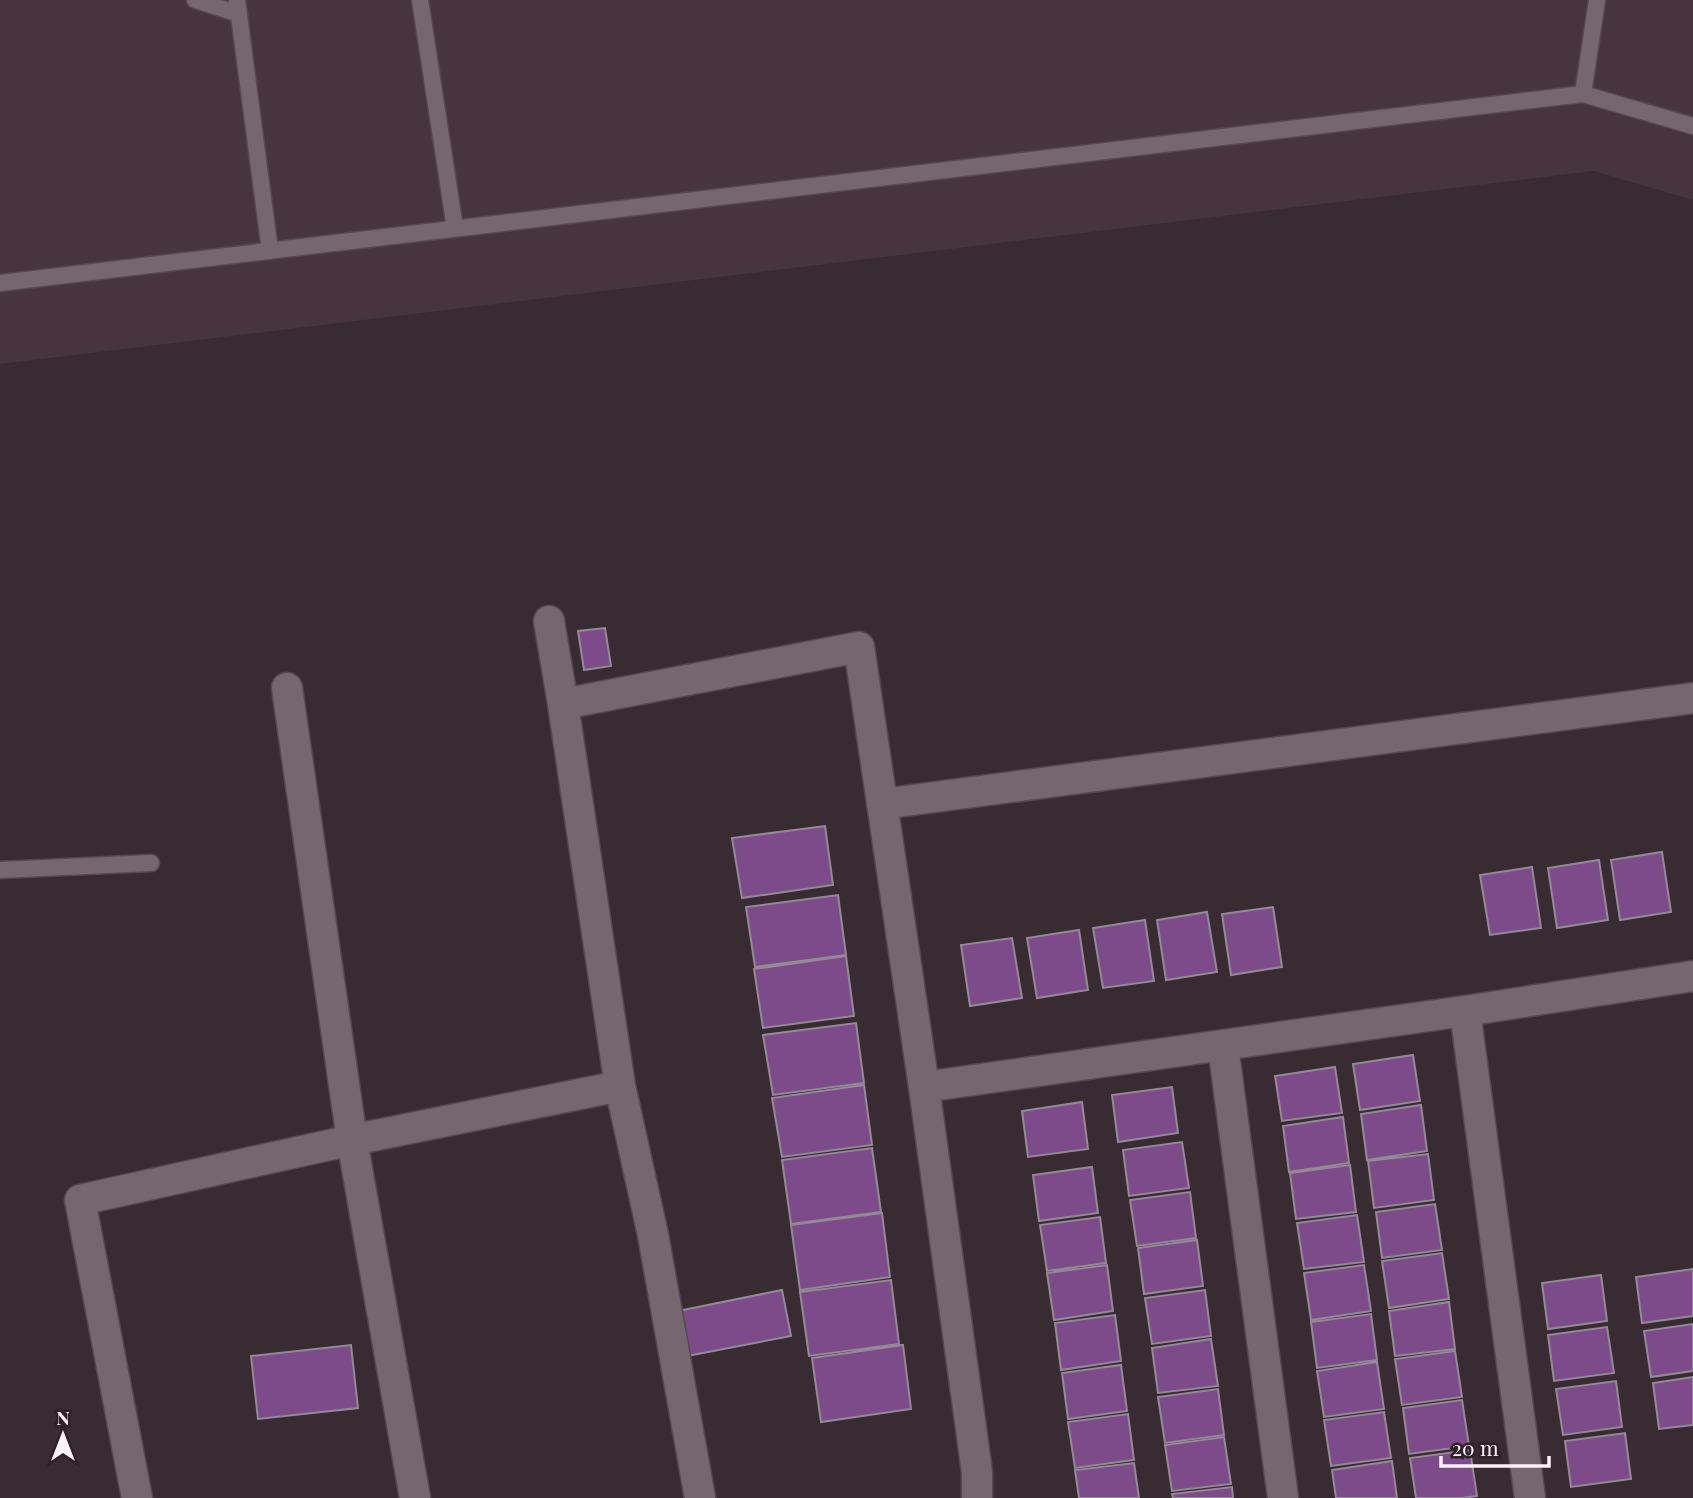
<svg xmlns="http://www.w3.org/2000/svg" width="1693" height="1498" font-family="'Playfair Display',serif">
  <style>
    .built { fill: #47343f }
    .building { fill: #7d4b8a; stroke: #948997; stroke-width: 2 }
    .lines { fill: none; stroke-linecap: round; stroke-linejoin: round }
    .lane-casing { stroke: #54494f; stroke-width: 19 }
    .street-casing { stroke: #54494f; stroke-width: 33 }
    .lane { stroke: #76666f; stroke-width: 16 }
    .street { stroke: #76666f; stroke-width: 30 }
  </style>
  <rect width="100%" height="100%" fill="#382b32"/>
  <path class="built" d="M0 0H1693V200L1594 171 0 364Z"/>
  <path class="building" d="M605 628 611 666 584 670 578 631Z
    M825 826 833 885 742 898 732 838Z
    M1662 852 1671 912 1620 920 1611 860Z
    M1599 860 1608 920 1557 928 1548 868Z
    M1532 867 1541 928 1490 935 1480 875Z
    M838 895 846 955 755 967 746 907Z
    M1273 907 1282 967 1231 975 1222 914Z
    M1207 912 1217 972 1166 980 1157 920Z
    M1145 920 1154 981 1103 988 1093 928Z
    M1079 930 1088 990 1037 998 1027 938Z
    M1012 938 1022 998 970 1006 961 945Z
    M846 956 854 1016 763 1028 754 969Z
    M856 1023 864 1083 773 1095 763 1035Z
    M1413 1055 1420 1101 1360 1110 1353 1064Z
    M1335 1067 1342 1113 1282 1121 1275 1076Z
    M864 1085 872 1145 782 1157 772 1098Z
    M1172 1087 1178 1133 1118 1142 1112 1095Z
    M1082 1102 1088 1149 1028 1157 1022 1111Z
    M1421 1105 1427 1151 1367 1160 1361 1114Z
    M1343 1117 1349 1163 1289 1172 1283 1126Z
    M1182 1142 1189 1188 1129 1196 1123 1150Z
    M872 1148 881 1212 791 1224 782 1160Z
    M1428 1154 1434 1200 1374 1208 1368 1161Z
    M1350 1165 1356 1212 1296 1219 1290 1173Z
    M1092 1167 1098 1213 1039 1221 1033 1175Z
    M1190 1192 1196 1238 1137 1246 1130 1200Z
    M1435 1204 1442 1250 1382 1258 1376 1212Z
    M882 1213 890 1277 800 1290 791 1225Z
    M1357 1215 1364 1262 1304 1269 1297 1223Z
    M1100 1217 1106 1263 1047 1271 1040 1225Z
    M1197 1240 1203 1286 1144 1294 1138 1248Z
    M1442 1253 1449 1299 1389 1308 1382 1261Z
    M1107 1265 1113 1311 1054 1320 1047 1273Z
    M1364 1265 1371 1311 1311 1320 1304 1273Z
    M1693 1269V1316L1642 1323 1636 1277Z
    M1601 1275 1607 1321 1548 1329 1542 1283Z
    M891 1280 899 1344 809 1356 800 1292Z
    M782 1290 791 1336 687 1356 678 1311Z
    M1205 1290 1211 1336 1152 1344 1145 1298Z
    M1449 1302 1455 1349 1395 1356 1389 1311Z
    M1371 1314 1377 1360 1317 1368 1311 1322Z
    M1115 1315 1121 1361 1061 1370 1055 1323Z
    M1693 1324V1371L1651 1377 1644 1331Z
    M1607 1327 1614 1373 1554 1381 1548 1335Z
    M1211 1339 1218 1386 1158 1393 1152 1348Z
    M351 1345 358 1408 258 1419 251 1356Z
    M903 1345 911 1409 821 1422 812 1358Z
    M1455 1351 1462 1397 1402 1405 1395 1359Z
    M1377 1362 1384 1409 1324 1417 1317 1371Z
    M1121 1365 1127 1411 1068 1419 1062 1373Z
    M1693 1377V1425L1659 1429 1653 1383Z
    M1616 1381 1622 1427 1563 1435 1556 1389Z
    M1218 1389 1224 1435 1165 1443 1158 1397Z
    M1462 1400 1469 1446 1409 1454 1403 1408Z
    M1384 1412 1391 1458 1331 1466 1324 1420Z
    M1128 1414 1134 1460 1075 1468 1068 1422Z
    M1625 1433 1631 1479 1571 1487 1565 1441Z
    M1224 1437 1231 1484 1172 1491 1165 1445Z
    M1470 1450 1477 1496 1462 1498H1416L1410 1458Z
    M1392 1461 1397 1498H1336L1332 1470Z
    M1134 1463 1139 1498H1079L1075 1470Z
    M1232 1487 1233 1498H1173L1172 1494Z"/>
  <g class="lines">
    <g class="lane-casing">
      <path id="lane" d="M195 0 239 14
        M237 0 270 251
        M420 0 455 228
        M1583 94 1597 0
        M0 283 1583 94 1693 126
        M0 870 151 863"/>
    </g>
    <g class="street-casing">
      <path id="street" d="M549 621 563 704
        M287 688 352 1140 620 1086
        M882 804 1693 698
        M1465 1011 1530 1498
        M1223 1046 1283 1498
        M137 1498 80 1200 352 1140 415 1498
        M700 1498 653 1235 620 1086 563 704 859 647 924 1087
        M977 1498V1472L924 1087 1465 1011 1693 976"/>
    </g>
    <use href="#lane" class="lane"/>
    <use href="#street" class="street"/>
  </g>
  <g transform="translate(63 1435)" stroke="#2e2128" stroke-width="5" paint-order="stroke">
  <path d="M0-5L12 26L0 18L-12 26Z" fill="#fbf2f7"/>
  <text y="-10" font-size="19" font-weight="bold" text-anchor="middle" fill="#fbf2f7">N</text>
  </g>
  <path d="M1441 1456v10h108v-10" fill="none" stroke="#fbf2f7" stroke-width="3.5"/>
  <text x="1452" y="1456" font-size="21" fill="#fbf2f7" stroke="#2e2128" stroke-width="5" paint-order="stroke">20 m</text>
</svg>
